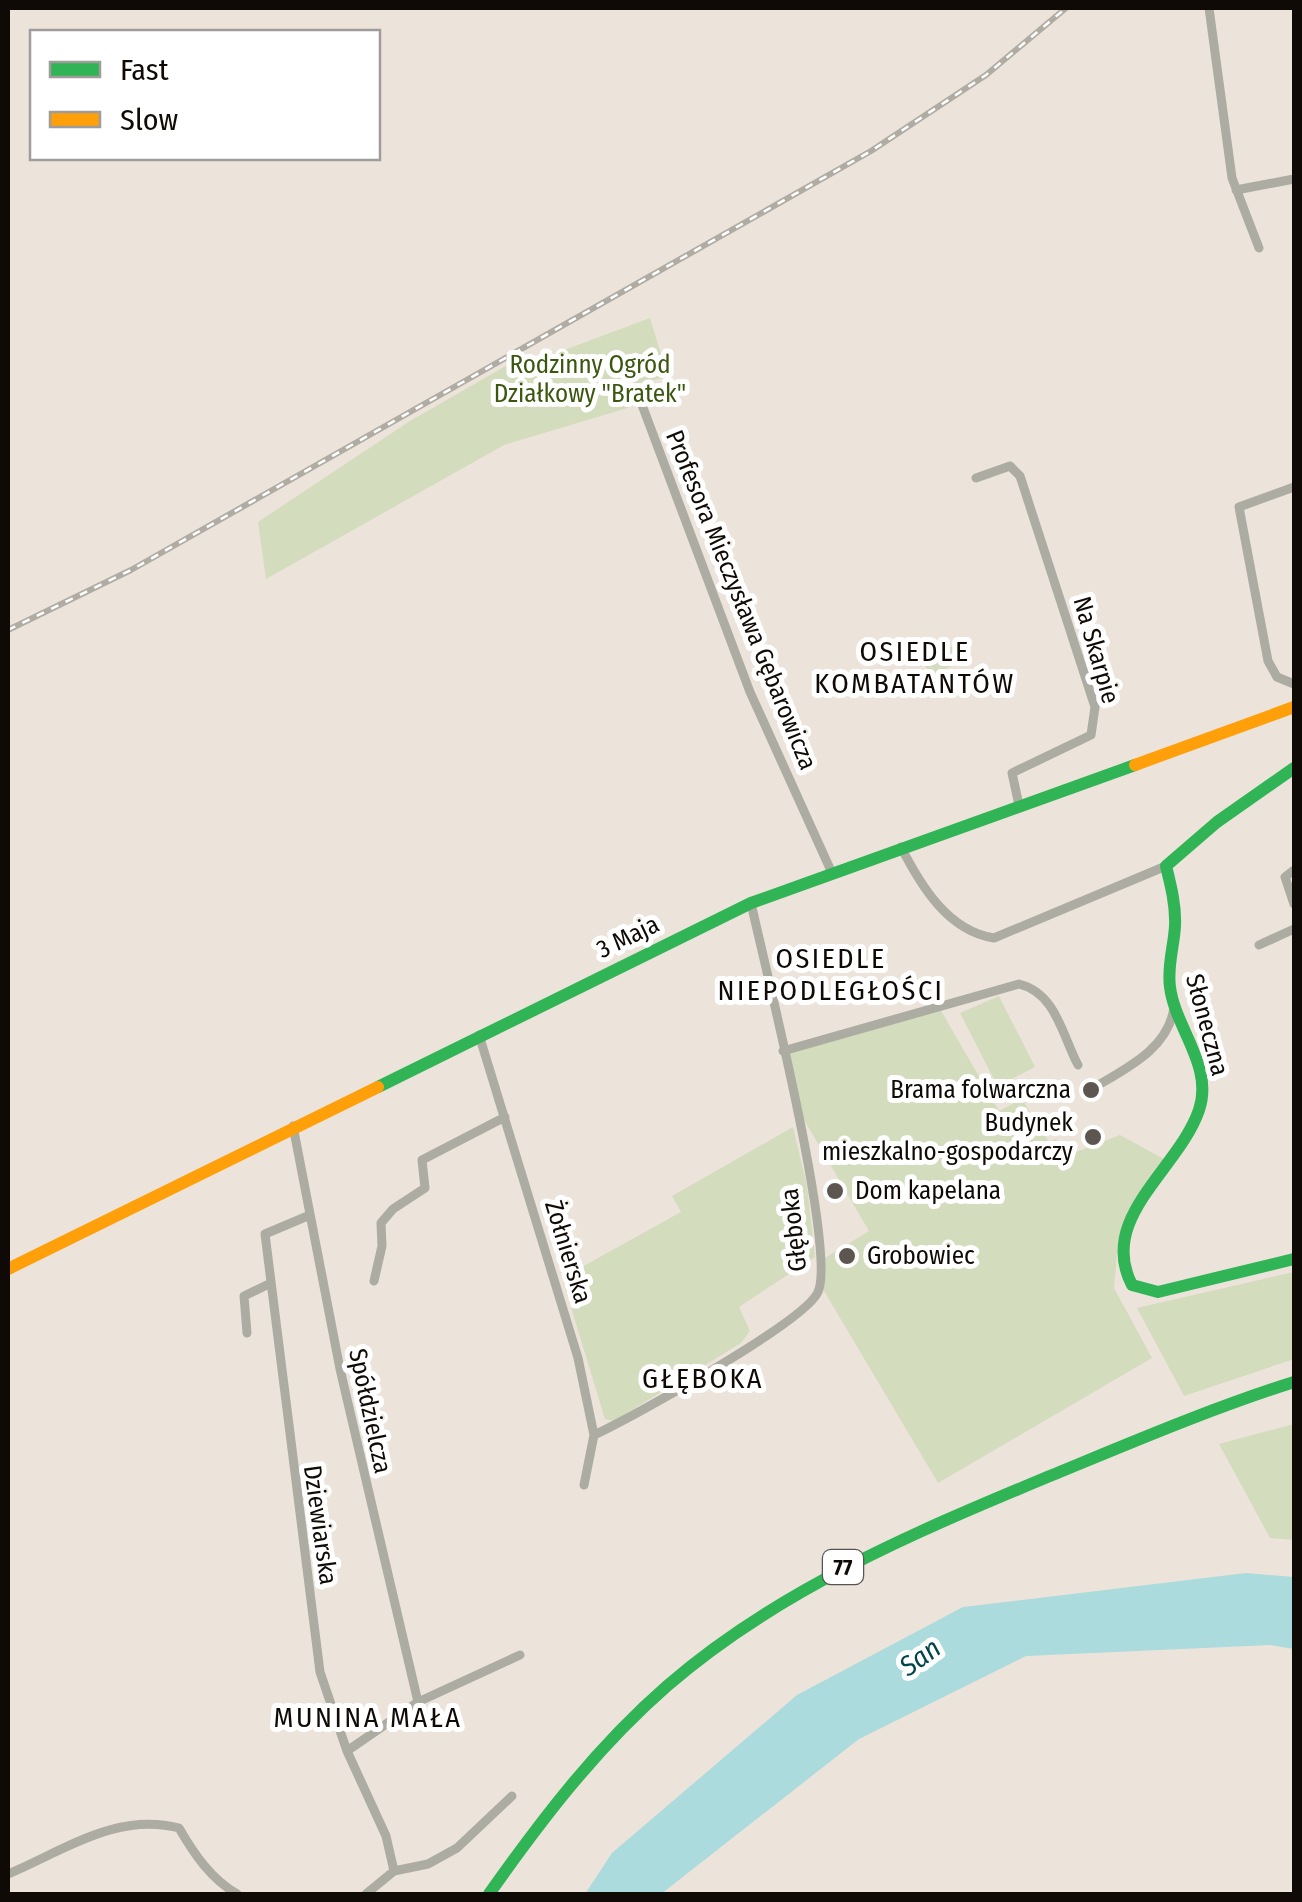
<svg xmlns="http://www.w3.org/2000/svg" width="1302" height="1902" font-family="'Fira Sans Condensed',sans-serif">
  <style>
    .green { fill: #d4dcbe }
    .water { fill: #abdbdd }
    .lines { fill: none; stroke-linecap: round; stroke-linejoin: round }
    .street { stroke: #acaca3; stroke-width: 9 }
    .fast { stroke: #30b455; stroke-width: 12 }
    .slow { stroke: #ff9f0a; stroke-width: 12 }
    .rail-casing { stroke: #b0aca4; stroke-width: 6 }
    .rail { stroke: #fff; stroke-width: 2.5; stroke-dasharray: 8; stroke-linecap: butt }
    .poi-dot { fill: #5d5650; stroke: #fff; stroke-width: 4 }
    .labels { text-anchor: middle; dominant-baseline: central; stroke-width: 10; stroke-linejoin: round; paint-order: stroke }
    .shield { fill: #fff; stroke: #585451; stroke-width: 2.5 }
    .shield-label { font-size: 22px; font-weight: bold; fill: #100a06 }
    .park-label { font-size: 25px; fill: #3b570f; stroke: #fff }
    .street-label { font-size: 25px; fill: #100a06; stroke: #fff }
    .poi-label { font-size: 25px; fill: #100a06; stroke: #fff; text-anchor: end }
    .neighbourhood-label { font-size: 28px; letter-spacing: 2.5px; fill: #100a06; stroke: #fff }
    .water-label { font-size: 28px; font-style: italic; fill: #00454a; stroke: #fff }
  </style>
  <rect width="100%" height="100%" fill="#ece3da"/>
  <path class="green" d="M650 318 668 377 631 385 634 406 504 445 266 579 258 522 410 421 511 363 519 367Z
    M959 644 965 661 929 675 922 658Z
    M999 996 1035 1067 1004 1083 1006 1088 1000 1091 960 1013Z
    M940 1009 999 1111 1022 1099 1049 1142 1056 1139 1066 1156 1120 1135 1164 1159 1118 1242 1114 1288 1152 1358 938 1483 824 1291 820 1261 869 1231 803 1118 789 1053Z
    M793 1127 807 1186 815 1257 739 1307 750 1331 741 1343 614 1421 605 1419 562 1278 681 1212 672 1196Z
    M1294 1272V1359L1184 1396 1137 1308Z
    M1294 1424V1540L1270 1538 1219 1444Z"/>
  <path class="water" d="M1246 1573 1294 1577V1649L1270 1645 1026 1656 859 1739 661 1894H585L612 1853 797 1695 963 1607Z"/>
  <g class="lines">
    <path class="street" d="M1209 8 1232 178 1259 248
      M1236 190 1294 179
      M639 397 750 692 832 873
      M976 478 1010 466 1020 476 1095 707 1091 735 1012 773 1019 805
      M1294 487 1239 507 1268 661 1277 677 1294 684
      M901 847C921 886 948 931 994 938L1166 866
      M1294 870 1285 877 1294 904
      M1259 945 1294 929
      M479 1035 578 1358 594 1435 584 1485
      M783 1051 1019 984C1056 993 1062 1035 1078 1065
      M1095 1087C1127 1068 1169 1048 1174 1007
      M293 1126 340 1369 418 1702
      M310 1215 265 1234 320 1672 347 1751 386 1836 394 1871
      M374 1281 382 1246 381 1223 393 1209 425 1188 422 1160 505 1117
      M247 1333 244 1296 271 1283
      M594 1435C631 1418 805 1322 818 1292 837 1250 764 963 751 903
      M347 1751 418 1702 520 1655
      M8 1874C63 1851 116 1812 179 1828 194 1854 211 1879 237 1894
      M366 1894 394 1871 428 1864 457 1848 512 1796"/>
    <path class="fast" d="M1294 768 1217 822 1166 866C1171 886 1176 906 1175 926 1174 946 1167 966 1170 987 1175 1028 1214 1066 1199 1110 1179 1169 1097 1218 1132 1285L1158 1292 1294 1259
      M378 1087 751 903 1135 765
      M489 1894C542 1819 597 1747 667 1686 776 1591 913 1533 1045 1478 1128 1444 1209 1409 1294 1382"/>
    <path class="slow" d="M1135 765 1294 707
      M8 1269 378 1087"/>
    <g class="rail-casing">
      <path id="rail" d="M8 630 131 570 871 151 986 75 1066 8"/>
    </g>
    <use href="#rail" class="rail"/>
  </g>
  <g class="poi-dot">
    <circle cx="1091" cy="1090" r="10"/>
    <circle cx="1093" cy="1137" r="10"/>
    <circle cx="835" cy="1191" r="10"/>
    <circle cx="847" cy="1256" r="10"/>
  </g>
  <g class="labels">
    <rect class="shield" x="823" y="1550" width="40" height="34" rx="8"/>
    <g class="shield-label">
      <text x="843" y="1567">77</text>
    </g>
    <g class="park-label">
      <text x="590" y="365">Rodzinny Ogród<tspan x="590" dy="29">Działkowy "Bratek"</tspan></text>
    </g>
    <g class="street-label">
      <text transform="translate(741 600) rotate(68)">Profesora Mieczysława Gębarowicza</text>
      <text transform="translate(1096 650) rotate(74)">Na Skarpie</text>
      <text transform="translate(628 937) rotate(-26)">3 Maja</text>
      <text transform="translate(1207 1025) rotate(75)">Słoneczna</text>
      <text transform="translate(794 1230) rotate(-96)">Głęboka</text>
      <text transform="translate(568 1252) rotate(73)">Żołnierska</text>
      <text transform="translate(370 1411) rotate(78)">Spółdzielcza</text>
      <text transform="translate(320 1525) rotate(82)">Dziewiarska</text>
    </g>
    <g class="poi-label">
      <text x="1071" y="1090">Brama folwarczna</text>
      <text x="1073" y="1123">Budynek<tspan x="1073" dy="29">mieszkalno-gospodarczy</tspan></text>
      <text x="855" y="1191" text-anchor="start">Dom kapelana</text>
      <text x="867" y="1256" text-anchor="start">Grobowiec</text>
    </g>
    <g class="neighbourhood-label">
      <text x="915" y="651">OSIEDLE<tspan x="915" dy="32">KOMBATANTÓW</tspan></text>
      <text x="831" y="958">OSIEDLE<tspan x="831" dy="32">NIEPODLEGŁOŚCI</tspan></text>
      <text x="703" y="1378">GŁĘBOKA</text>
      <text x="368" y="1717">MUNINA MAŁA</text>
    </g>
    <g class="water-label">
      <text transform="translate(920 1657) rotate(-36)">San</text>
    </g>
  </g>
  <rect width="1302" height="1902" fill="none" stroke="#100a06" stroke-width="20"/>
  <rect x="30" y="30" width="350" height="130" fill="#ffffff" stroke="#9f9d9b" stroke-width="2.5"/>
  <rect x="50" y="62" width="50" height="15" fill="#30b455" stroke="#9f9d9b" stroke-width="2.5"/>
  <text x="120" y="80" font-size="30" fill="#100a06">Fast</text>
  <rect x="50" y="112" width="50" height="15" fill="#ff9f0a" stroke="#9f9d9b" stroke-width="2.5"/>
  <text x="120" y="130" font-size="30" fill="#100a06">Slow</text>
</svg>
